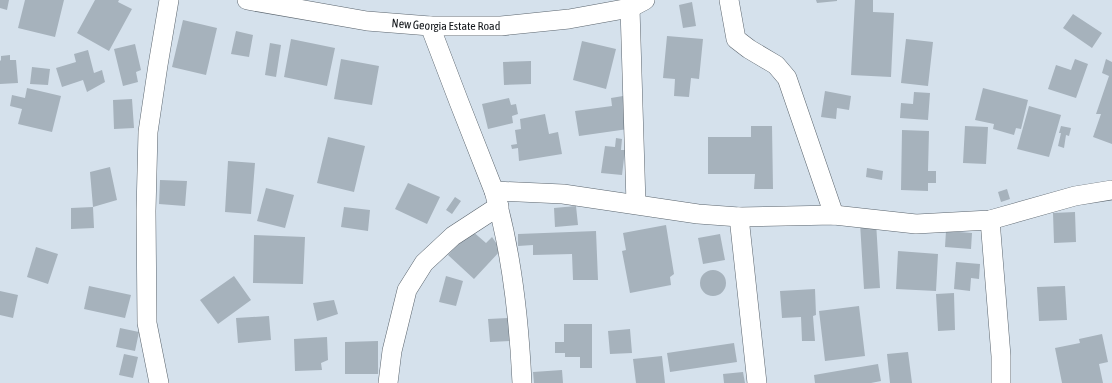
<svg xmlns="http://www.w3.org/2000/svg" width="1112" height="383" font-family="'Asap Condensed',sans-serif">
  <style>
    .building { fill: #a6b2bc }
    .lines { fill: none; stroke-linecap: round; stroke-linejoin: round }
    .minor-casing { stroke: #5b656e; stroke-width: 20 }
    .minor { stroke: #fff; stroke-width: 19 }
    .labels { text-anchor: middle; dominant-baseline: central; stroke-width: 3; stroke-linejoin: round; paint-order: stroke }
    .street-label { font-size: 12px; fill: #13171b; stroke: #e2eef9 }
  </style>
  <rect width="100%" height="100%" fill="#d5e1ec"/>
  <path class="building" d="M0 0H9L7 10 0 8Z
    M25 0H64L55 37 18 28Z
    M95 0H119L118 2 132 9 109 51 77 33Z
    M816 0H837V1L817 3Z
    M855 0H873V12L894 13 891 77 851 75Z
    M692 2 696 26 683 28 679 5Z
    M1073 14 1102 33 1092 48 1063 28Z
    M183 20 217 28 206 75 172 67Z
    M236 31 253 35 249 57 231 54Z
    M667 36 703 39 699 79 691 78 689 97 674 96 675 79 663 78Z
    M291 39 335 48 327 86 284 77Z
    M906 39 933 42 928 86 901 83Z
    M582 41 616 49 606 89 573 80Z
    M270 43 281 45 276 77 265 75Z
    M135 44 141 70 136 72 138 82 123 86 114 49Z
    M88 50 94 73 102 70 105 82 87 92 83 80 62 87 56 68 76 62 74 54Z
    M10 55V60H16L18 83 0 84V61L1 60V56Z
    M341 59 379 66 372 105 334 99Z
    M1075 59 1088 64 1076 98 1048 89 1056 65 1071 70Z
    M1106 59 1112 62V144L1093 137 1101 114H1096L1109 76 1102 73Z
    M531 61V84L504 85 503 62Z
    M32 67 50 69 48 85 30 84Z
    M27 88 61 96 52 132 18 124 22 109 10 106 12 95 25 98Z
    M983 88 1028 100 1021 129 1016 128 1014 135 993 129 994 124 975 120Z
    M825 91 851 96 849 110 837 108 836 119 821 117Z
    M914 92 930 93 928 120 900 118 901 103 913 104Z
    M623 96 628 129 579 136 575 111 612 106 611 98Z
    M509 98 511 105 516 104 518 114 512 116 513 123 488 129 482 104Z
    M132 99 134 128 114 129 113 100Z
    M1029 106 1061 115 1049 157 1017 149Z
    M545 114 549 134 558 132 562 154 519 161 518 148 512 149 511 145 517 144 515 130 521 129 520 119Z
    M751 126H772L773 189H754L755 174H708V137H751Z
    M965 126 988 127 986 164 963 163Z
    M1061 126 1071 128 1069 136 1066 135 1064 148 1058 146 1061 133H1059Z
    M902 130 929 131 928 171H936V183H928V191L901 190Z
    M328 137 365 146 354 192 317 183Z
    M616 138 622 139 621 150H625L622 175 601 173 605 146 615 147Z
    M228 161 255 163 251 214 225 212Z
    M110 167 117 200 93 207 90 172Z
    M867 168 883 171 882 180 866 177Z
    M160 180 187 181 185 206 159 204Z
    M408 183 440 197 427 224 395 209Z
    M266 188 294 195 285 228 257 221Z
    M1007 189 1010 199 1001 202 998 192Z
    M455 197 461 201 452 214 446 210Z
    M576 206 578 225 555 227 554 208Z
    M93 207 94 228 71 229V208Z
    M344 207 370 210 368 231 341 227Z
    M1075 212 1076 242 1054 243 1053 213Z
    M876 222 880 288 864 289 860 223Z
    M666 225 674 274 670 277 671 285 630 293 622 251 626 250 623 233Z
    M471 230 486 243 492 237 501 250 474 279 448 255Z
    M596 231 598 280H573L572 254 533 255V245L518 246V234Z
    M946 231 972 233 971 249 945 247Z
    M720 234 725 260 703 264 698 238Z
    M254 235 305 237 303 284 253 283Z
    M36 247 58 254 48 284 27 277Z
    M898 251 938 254 936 291 896 289Z
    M956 262 980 264 979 279 971 278 970 291 954 289Z
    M700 283a13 13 0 1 1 26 0a13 13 0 1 1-26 0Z
    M234 276 251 300 218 324 200 300Z
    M446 276 463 281 456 306 439 302Z
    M89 286 131 295 125 318 84 309Z
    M1065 286 1067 320 1039 321 1037 287Z
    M815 289 816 315 813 316 815 341H802L801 317 782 318 780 291Z
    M0 291 18 295 13 318 0 315Z
    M954 293 955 330 938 331 936 294Z
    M334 300 338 314 317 321 313 303Z
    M859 306 865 356 825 361 819 311Z
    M269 316 271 340 238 343 236 318Z
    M508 318 510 341 490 342 488 319Z
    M564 324H592V368H580V357H565V353H555V342H564Z
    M120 328 139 332 135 351 116 347Z
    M630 329 632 353 610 354 608 331Z
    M1102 334 1108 362 1099 364 1103 383H1062L1055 348 1080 343 1079 339Z
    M327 337 328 360 321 363 322 370 295 371 294 339Z
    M378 341V374H345V342Z
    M734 343 737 362 670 372 667 353Z
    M908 352 912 383H890L887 354Z
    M124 354 138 357 133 378 119 375Z
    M662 356 665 383H636L633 359Z
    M878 364 881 381 871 383H815L814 375Z
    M562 370 563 383H534L533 372Z
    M743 372 745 383H724L723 374Z"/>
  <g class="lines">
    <g class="minor-casing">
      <g id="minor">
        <path id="s1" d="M247 0 367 21 430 26H501L569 19 630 8 645 0"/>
        <path d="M729 0 736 39 749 49 776 65 787 78 834 215"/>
        <path d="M630 8 636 204"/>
        <path d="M430 26 459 102 494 191C512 253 519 318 522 383"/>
        <path d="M494 191 563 194 698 214 739 217 834 215 916 224 990 220 1075 196 1112 190"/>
        <path d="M739 217 757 383"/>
        <path d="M990 220 1001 356V383"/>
        <path d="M159 383 147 323 146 211 148 132 158 65 169 0"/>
        <path d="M388 383 392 351 407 290 424 263 453 236 499 206"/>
      </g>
    </g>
    <use href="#minor" class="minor"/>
  </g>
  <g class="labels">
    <g class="street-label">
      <text stroke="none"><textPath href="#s1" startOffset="201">New Georgia Estate Road</textPath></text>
    </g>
  </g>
</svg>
